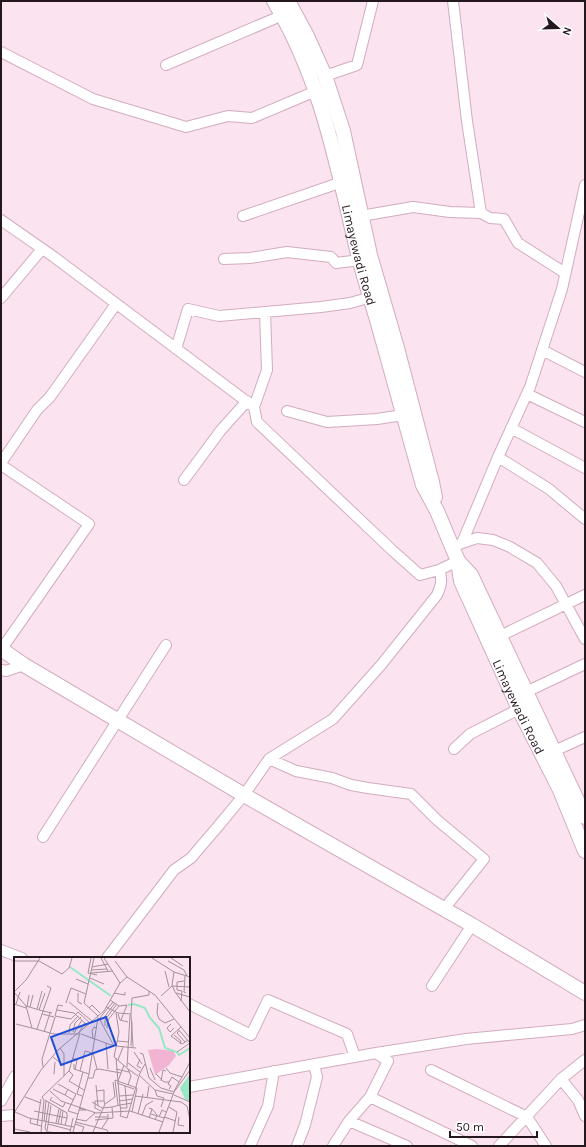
<svg xmlns="http://www.w3.org/2000/svg" width="586" height="1147" font-family="Karla,sans-serif">
  <style>
    .lines { fill: none; stroke-linecap: round; stroke-linejoin: round }
    .street-casing { stroke: #d2acbf; stroke-width: 12 }
    .secondary-casing { stroke: #d2acbf; stroke-width: 16 }
    .street { stroke: #fff; stroke-width: 10 }
    .secondary { stroke: #fff; stroke-width: 14 }
    .labels { text-anchor: middle; dominant-baseline: central; stroke-width: 4; stroke-linejoin: round; paint-order: stroke }
    .street-label { font-size: 13px; fill: #25171e; stroke: #fff }
    .inset-river { fill: none; stroke: #96e8c4; stroke-width: 2 }
    .inset-road { fill: none; stroke: #a5919b; stroke-width: 1 }
    .view { fill: #1d4ed8; fill-opacity: 0.15; stroke: #1d4ed8; stroke-width: 2 }
    .inset-edge { fill: none; stroke: #25171e; stroke-width: 2 }
  </style>
  <rect width="100%" height="100%" fill="#fbe3ef"/>
  <g class="lines">
    <g class="street-casing">
      <path id="street" d="M453 1 467 121 481 213
        M1 52 93 99 186 127 228 116 252 118 316 91
        M166 65 283 15
        M325 76 357 65 373 1
        M243 216 342 182
        M361 216 413 207 450 212 481 213 490 218 504 219 518 243 565 273
        M1 220 54 257 254 407 257 422 393 551 420 575 439 570 458 561
        M224 259 250 258 287 252 331 257 336 263 360 260
        M1 298 42 249
        M176 349 188 309 219 316 321 307 350 303 375 296
        M542 350 585 372
        M527 394 585 422
        M254 407 267 370 265 312
        M287 411 327 422 377 419 403 415
        M511 428 585 468
        M498 457 549 489 585 519
        M1 463 37 410 50 397 116 304
        M1 465 89 524 1 650
        M184 480 221 430 247 401
        M462 543 477 538 493 540 510 547 537 563 556 586 585 639
        M453 547 462 543 498 457 530 387 562 289 585 185
        M500 636 585 595
        M1 670 6 671 24 665
        M526 692 585 664
        M454 749 470 734 519 709
        M554 751 585 737
        M269 759 296 771 332 778 351 785 368 788 411 794 437 820 484 859 444 909
        M43 837 166 645
        M1 950 22 958
        M107 958 174 870 191 858 220 824 244 795 269 759 333 719 381 665 437 595C441 586 443 580 439 570
        M432 986 472 925
        M189 1004 251 1035 268 1000 347 1034 355 1057
        M431 1070 527 1117 546 1146
        M561 1079 578 1100 585 1116
        M189 1087 376 1053 466 1039 572 1029 585 1025
        M370 1097 472 1146
        M1 1101 15 1076
        M1 1116 15 1115
        M349 1121 407 1146
        M250 1146 268 1106 274 1071
        M297 1146 305 1125 317 1077 314 1064
        M333 1146 349 1121 370 1097 388 1061 376 1053
        M499 1146 561 1079 585 1060"/>
    </g>
    <g class="secondary-casing">
      <g id="secondary">
        <path id="s1" d="M274 1C323 83 337 167 359 258 366 284 374 309 381 334 395 384 409 435 423 485L437 511 458 561 461 581 519 709 560 790 585 851"/>
        <path d="M288 1 307 36 325 76 343 131 370 255 397 348 432 482 435 497"/>
        <path d="M458 561 471 575 585 817"/>
        <path d="M1 649 24 665 244 795 472 925 585 993"/>
      </g>
    </g>
    <use href="#street" class="street"/>
    <use href="#secondary" class="secondary"/>
  </g>
  <g class="labels">
    <g class="street-label">
      <text stroke="none"><textPath href="#s1" startOffset="269">Limayewadi Road</textPath></text>
      <text stroke="none"><textPath href="#s1" startOffset="750">Limayewadi Road</textPath></text>
    </g>
  </g>
  <g transform="translate(14 957)">
    <rect width="176" height="176" fill="#fbe3ef"/>
    <path d="M143 92 159 94 162 99 155 108 141 118 134 93Z" fill="#f1b4d3"/>
    <path d="M176 117V145L171 142 166 131Z" fill="#96e8c4"/>
    <path class="inset-river" d="M56 10 97 39M114 48 120 47 131 51 136 61 145 71 151 91 163 95 165 98 176 91"/>
    <path class="inset-road" d="M77 1 74 16 83 18M80 1 70 46 84 59M87 1 94 14M90 1 106 26M138 1 160 15 176 20M157 1 169 9M0 4H25L48 17 55 11 58 1M101 4 113 20M154 4 170 13 173 19M78 10 94 7M77 13 93 12M151 14 155 30M160 15 158 28 161 35 176 55M77 16 99 14M171 19 170 35 172 36M76 21 90 27M62 22 74 27M105 27 113 20 141 38 176 81M0 35 12 49 18 71 40 77H65M0 35 12 23 26 1M64 36V45L68 47M100 36 111 38V35M162 36 176 40M147 39 158 29 176 30M96 43 105 49 113 48 107 63M167 44 168 34 163 33V25L170 24M55 45 78 64M52 46 57 31 72 37M144 46 143 56 145 62 151 66 160 62M0 47 12 51M2 47 6 35M12 49 29 54 37 31 33 29M49 49 44 48 41 59 57 62 64 55 76 66M13 50 15 38M16 50 19 38M92 50 104 56 117 57 118 41 135 38V34M75 51 78 48 86 56M23 52 28 34M25 53 31 36M43 53 60 56 73 68M102 56 105 75 100 100 114 112 117 119 114 128M28 57 40 60M104 57 106 63 114 65M117 57 119 90M85 62 99 45M89 62 101 46M2 67 18 71M157 67 153 71 156 75 160 71M91 69V63L103 47M167 70 157 79 168 87 174 83M93 71 94 63 105 49M23 72 29 54 38 56M165 74 163 76 171 85M30 75 36 56M59 75 61 66 67 60M55 76 56 68 64 59M60 76 68 63M65 76 71 65M67 77 100 89 85 61M160 78 167 84 166 87M79 82 78 74 80 70 83 71M103 84 115 85M92 86 94 112M102 89 122 91M117 89 118 65M46 91 50 97V109M120 95 128 107M163 95 176 86 164 72M79 96 83 112M126 96 129 97 135 121 147 131M39 100 50 109V119M58 101 63 103 61 113M102 101 106 148 118 146M126 102 123 109 127 111M104 103 109 90M114 106 126 115M60 107V112L75 117M131 107 125 118 141 133 143 139 150 141 147 150M29 110 28 102 41 60M113 110 116 58M136 111 141 123M152 111 156 116 168 120 176 105M102 112 115 115M114 112 124 119M55 114 59 118 55 124 70 133M66 114 71 94 78 96M40 117 41 105M142 117 150 125H155M74 121H79L81 113 85 112 107 116M104 124 110 108M147 124 149 113 152 114M103 126 120 132M44 127 62 137M82 128 84 149M147 131 160 135M39 132 51 138M54 132 51 138 59 143M155 132 157 129 154 127 158 120 165 125M141 133 159 137M36 134 47 144 82 156 116 154 149 165M83 134 90 133V144M160 134 168 120M62 137 54 154 64 157M160 138 176 145M68 139 63 137 69 115M105 139 119 138M121 139 167 145 173 149 176 163M11 140 27 146M38 140 36 143 49 150 51 146M133 141 135 129M31 143 53 156V161M105 144 119 142M35 145 31 171 33 175H37M78 145 88 151 98 150M104 148 101 123 123 131 118 155M155 150 163 155 159 175M106 151H113L111 129M138 152 143 158 141 163M65 153H72L65 151M20 154 53 161 51 168M87 154 81 151V144H90L91 147M1 155 15 161 60 170M0 156 27 113 44 93 90 54 106 26M107 156 106 159 113 161 125 119M124 157 129 137M137 157 150 161M128 158 132 148 139 144M81 160H94M145 160 148 153 152 155M150 160 162 164M165 160 164 168 170 169M17 161 16 166 27 169M135 161 138 152 135 151M62 162 72 164 81 156M81 163 99 161 98 150 106 148 107 156M30 164 32 144M61 165 93 173 94 175M42 166 45 152M34 167 57 173M44 167 47 153M47 167 49 154M61 167 70 170 68 175M23 168 27 142M88 171 94 162V157M0 172 16 175M33 174 37 148M27 175 30 143 28 140 55 114 66 76M56 175 59 161M59 175 75 117 84 60M79 175 91 147 101 140 99 125M145 175 160 135 176 113"/>
    <path class="view" d="M92 60 102 88 47 108 37 80Z"/>
    <rect width="176" height="176" class="inset-edge"/>
  </g>
  <rect width="586" height="1147" fill="none" stroke="#25171e" stroke-width="4"/>
  <g transform="translate(558 28) rotate(110)" stroke="#ffffff" stroke-width="3" paint-order="stroke">
  <path d="M0-3L7 15L0 10L-7 15Z" fill="#25171e"/>
  <text y="-6" font-size="11" font-weight="bold" text-anchor="middle" fill="#25171e">N</text>
  </g>
  <path d="M450 1131v6h87v-6" fill="none" stroke="#25171e" stroke-width="2"/>
  <text x="456" y="1131" font-size="12" fill="#25171e" stroke="#ffffff" stroke-width="3" paint-order="stroke">50 m</text>
</svg>
